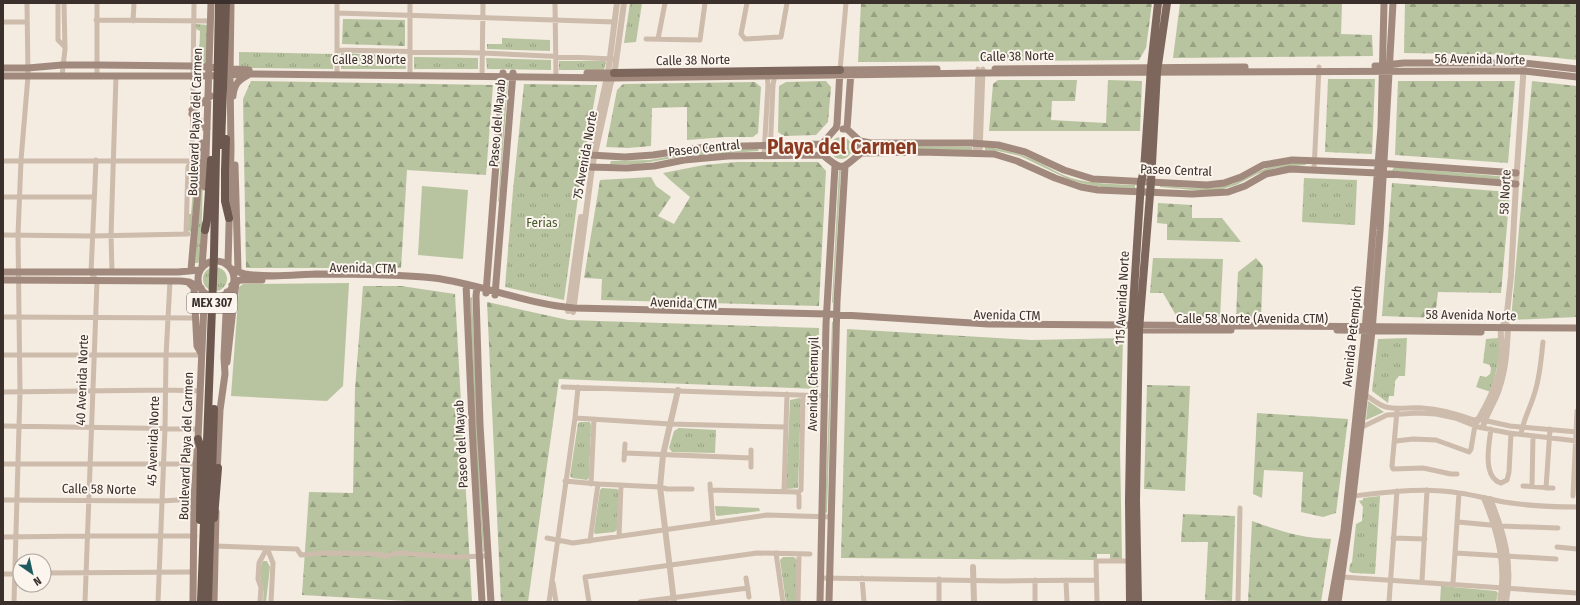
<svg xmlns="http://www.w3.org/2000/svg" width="1580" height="605" font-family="'Fira Sans Condensed',sans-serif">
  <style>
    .green { fill: #b8c4a0 }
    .forest { fill: url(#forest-firs) }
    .park { fill: url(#park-tufts) }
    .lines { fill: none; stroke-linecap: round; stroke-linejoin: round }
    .minor { stroke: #cdbbac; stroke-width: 5 }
    .tertiary { stroke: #cdbbac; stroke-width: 6 }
    .secondary { stroke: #a18a7d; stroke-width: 7 }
    .primary { stroke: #7d675c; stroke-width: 8 }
    .trunk { stroke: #6c584f; stroke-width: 8 }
    .trunk-bridge { stroke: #6c584f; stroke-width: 8 }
    .labels { text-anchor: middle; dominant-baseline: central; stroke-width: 4; stroke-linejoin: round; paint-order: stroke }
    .shield { fill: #fbf5ee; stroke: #756b66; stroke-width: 1 }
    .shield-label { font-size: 12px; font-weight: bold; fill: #3b302b }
    .street-label { font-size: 13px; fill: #3b302b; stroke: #fbf5ee }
    .park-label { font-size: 13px; fill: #4a5a2e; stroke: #fbf5ee }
    .town-label { font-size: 21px; font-weight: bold; fill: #8c3b22; stroke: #fbf5ee }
  </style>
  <defs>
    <pattern id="forest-firs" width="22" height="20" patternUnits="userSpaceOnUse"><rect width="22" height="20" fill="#b8c4a0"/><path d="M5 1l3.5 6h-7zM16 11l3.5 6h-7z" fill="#97a083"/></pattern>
    <pattern id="park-tufts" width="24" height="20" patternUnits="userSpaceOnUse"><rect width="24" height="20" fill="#b8c4a0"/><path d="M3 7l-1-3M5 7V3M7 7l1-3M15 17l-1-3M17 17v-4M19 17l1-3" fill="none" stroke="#97a083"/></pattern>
  </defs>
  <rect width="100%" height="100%" fill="#f4ebe1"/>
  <path class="green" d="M508 82 499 201 498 202 506 83Z
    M830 148a11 11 0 1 1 22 0a11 11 0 1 1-22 0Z
    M864 146H872L972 147V150H967L864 149Z
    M985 147C1004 149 1021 154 1038 162 1049 167 1059 174 1071 178 1092 184 1113 184 1135 185V188L1101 187 1081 183 1068 179 1020 156 998 151 985 150Z
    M757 148 759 151 685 156 638 164H610L611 161 650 160 694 152 722 149Z
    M1294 163H1305L1306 165 1276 168 1257 174 1236 185 1219 190H1193L1160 187V186C1182 187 1206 191 1228 185 1241 182 1252 174 1264 169 1274 165 1284 164 1294 163Z
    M1394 167 1509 177 1511 179 1509 180 1392 171Z
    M839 169 841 170 833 303 832 302Z
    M422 186 468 190 463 259 418 255Z
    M349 283 343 386 327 401 231 396 239 287 243 284Z
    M472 297 484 551 483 552 477 468 470 298Z
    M832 322H833L827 513 825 512Z
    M1368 401 1384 412 1366 420Z
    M263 561H267L270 567 266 602H263C263 598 264 593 263 589 261 579 257 571 263 561Z"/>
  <path class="forest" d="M861 3H1152L1146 48 1139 60 882 62H858Z
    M1180 3 1342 4 1341 34 1372 35 1373 56 1173 58Z
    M1405 3H1577V60L1527 55 1404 53Z
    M343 19 405 20V46L342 44Z
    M1328 79H1375L1372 154 1325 152Z
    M998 80H1077L1075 101H1052L1051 120 1106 123 1108 80 1142 81 1140 131H989L993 84Z
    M251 81 493 85 486 175 407 170 401 268H246L243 99Z
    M826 81 831 87 828 122 816 135 784 136 778 132 779 86 786 82Z
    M1398 81H1515L1508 163 1395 155Z
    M1532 81 1577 86V317L1511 320Z
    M755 82 761 87 758 133 753 137H726L687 140V107L652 108 651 146 628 148 606 147 617 90 623 84Z
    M524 84 597 85 579 190H513Z
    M737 162H818L826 171 819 306 601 300 602 279 584 278 600 180 651 177 656 186 671 197 658 216 674 224 690 197 670 180 663 173 704 165Z
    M1392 183 1510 192 1501 293 1438 292 1435 318 1382 316Z
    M1158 203 1192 205V218H1222L1241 242 1167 240V224L1157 223Z
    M1153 258 1223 259 1220 317H1177L1163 293H1150Z
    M1256 258 1263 266 1261 319 1236 318 1238 272Z
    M363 286H401L455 294 472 602H407V601L302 595 309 492 353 493 355 389Z
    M487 302 568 320 819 328 818 389 559 379 528 602H501Z
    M847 329 1031 340 1123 338 1120 448 1122 559H1110V554H1097V560L841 558Z
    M1147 385 1190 386 1185 491 1144 489Z
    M1257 413 1348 419 1336 513 1323 517 1301 512 1303 472 1264 470 1262 498 1253 494Z
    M1183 514 1235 516 1232 601 1205 600 1208 542H1181Z
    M1252 521C1280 531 1300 538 1331 539L1321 602H1248Z"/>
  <path class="park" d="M630 3H642L636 42 624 43Z
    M196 24 208 25 206 64 196 63V59L199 60 200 31 196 29Z
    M502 38 550 40V51L487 49V44H502Z
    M239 52 333 54V69L249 68 239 66Z
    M341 53 405 56 406 69H341Z
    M414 57 478 58V69H414Z
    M486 58 551 60V70L487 69Z
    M559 61H605L606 62 604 70H559Z
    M197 164 191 232 188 230 189 214H191L193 190 190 188 191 165Z
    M201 172 203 173 201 258 198 263H195Z
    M1304 178 1357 180 1355 225 1302 222Z
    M513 190H579L564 300 505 287Z
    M203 279a12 12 0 1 1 24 0a12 12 0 1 1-24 0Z
    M1407 338 1405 376H1399L1395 381 1394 396H1389L1388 403 1372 391 1378 339Z
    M1499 338 1500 340 1499 359 1491 392 1476 387 1480 376 1486 377 1490 374 1491 369 1490 365 1483 363 1486 339Z
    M800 398 801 400 798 488 787 489 786 488 790 400Z
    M580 422H590L591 425 589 478 587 480 572 478 570 476 578 423Z
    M679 428 716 430 715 453 672 452 669 448 674 431Z
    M602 488 617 489 619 491 617 530 614 532 595 534 594 532 600 490Z
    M1380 496 1375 574 1352 573 1349 571 1350 564 1352 562 1356 524 1362 521 1363 507 1359 501 1363 500V498Z
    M715 506 759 508 760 511 718 516 716 515Z
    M783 557H794L797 560 796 602H786L780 560Z
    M1441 586 1496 591 1498 593 1496 602H1440Z"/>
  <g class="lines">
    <path class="minor" d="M58 3V40L65 47
      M97 3V76
      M410 3V76
      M555 3 556 77
      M747 3 741 34 745 39 781 37 787 3
      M337 13 615 22
      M96 20 211 21
      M133 21 134 3
      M3 22H26
      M646 39 700 40 705 3
      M658 39 665 3
      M337 50 483 53 613 59
      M840 70 846 3
      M337 75V3
      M62 76 65 49 64 3
      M482 77 483 3
      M975 153 978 69
      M980 153 983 69
      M764 155 768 85 767 74
      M770 155 773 85 775 74
      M3 161H194
      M1314 170 1319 67
      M3 197H94
      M186 234 188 167 192 161 194 3
      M3 235 92 236 188 234
      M112 272 111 235 116 76
      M3 317 195 318
      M3 355H201
      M563 387 826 396
      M3 392 166 390 201 391
      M1364 394C1371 398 1378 405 1386 407 1398 410 1411 407 1423 408 1441 409 1457 414 1474 420L1478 419 1510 426 1577 432
      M1397 411 1392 466 1393 469 1423 468 1451 474H1457
      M575 418 670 424 786 427
      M3 426 198 429
      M1360 428 1387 415 1417 413 1436 414 1455 418 1478 427 1509 433 1577 441
      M1491 429C1489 444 1482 477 1501 483L1507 480 1509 472 1511 433
      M1521 434C1523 421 1530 408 1534 395 1540 378 1541 360 1543 342
      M1396 441 1413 439 1436 440 1469 452 1471 449 1475 425
      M624 453 751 458
      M624 460 625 444
      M3 464H196
      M751 467V450
      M565 481 598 484 660 487 667 489H692
      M591 484 594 419
      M710 484 713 523
      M1523 486 1553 488
      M1532 486 1533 436
      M1546 488 1550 429
      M710 490 798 492
      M784 492 787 394
      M798 492 801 490 803 395
      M798 492 799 496V507
      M1353 496C1389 492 1424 487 1459 493 1474 495 1489 499 1504 502 1528 506 1553 507 1577 507
      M1573 496 1577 411
      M3 500 162 501 194 499
      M1458 522 1501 526 1558 528
      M619 536 621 485
      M3 537 87 536H195
      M547 538 573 543 767 515 832 517
      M1393 538 1425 539
      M590 541 598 484
      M215 546 297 549 301 555 327 553 375 554 386 556 398 553 454 557 488 556
      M1557 547 1577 549
      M267 548 273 563 271 602
      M776 553 783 602
      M1455 553 1556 559
      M44 573 194 572
      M3 574H20
      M1342 577 1577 593
      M746 578 749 597
      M821 578 1004 581 1096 580
      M862 578 864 602
      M1035 580V602
      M1066 581 1067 602
      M1422 581 1427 490
      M553 583 556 602
      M1453 583 1459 493
      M14 602 20 392 18 235 21 160 28 76 27 3
      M85 602 97 281 91 273 96 160
      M158 602 165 428 166 356 170 281
      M260 602 261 587 258 579 259 563 267 548
      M549 602 575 418 578 387
      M589 602 585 577 757 553 810 554
      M640 602 748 588
      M798 602 799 554
      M939 602V579
      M1097 602 1096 561H1130
      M1238 602 1240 508
      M1389 602 1397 491"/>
    <path class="tertiary" d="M589 159 608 73 617 3
      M568 311 581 217
      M573 312 592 167 610 86 615 69 624 3
      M1475 425C1488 403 1501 379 1502 352 1502 344 1500 335 1501 327L1506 322 1511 276 1516 184 1524 63
      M1483 427C1486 414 1495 402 1499 389 1506 369 1507 349 1508 327L1506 323
      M1484 498C1498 532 1507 565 1500 602
      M1490 499C1504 533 1513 564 1506 602
      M973 567 974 602
      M674 602 660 487 663 455 678 390"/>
    <path class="secondary" d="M1375 66 1404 63H1524L1577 69
      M3 68H28L62 65H97L192 66 249 70
      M995 69 1245 67
      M587 73H614
      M3 76H209L250 74 612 78 983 73 1479 71H1524L1577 77
      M233 96C234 85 238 80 248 75
      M192 110 211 96
      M192 114 207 128 206 129
      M843 129H847L860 141 861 153
      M847 129 851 71
      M860 141 871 143H971L998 145 1025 152 1064 170 1093 179 1207 185 1224 183 1241 177 1263 165 1292 160 1378 163 1516 173
      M861 153C842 169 843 172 823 155L822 144 836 128 837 124 840 70 937 69
      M861 153 920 152 994 154 1017 161 1055 178 1081 187 1098 190 1192 194 1228 192 1245 186 1266 174 1290 169 1378 173 1516 184
      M590 155 625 157 653 155 706 147 822 144
      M235 165 238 270
      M588 167 627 168 654 166 684 160 728 156 823 155
      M205 187 211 3
      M198 279a18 18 0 1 1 36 0a18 18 0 1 1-36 0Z
      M228 265 231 150 230 75 231 3
      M202 267 205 225
      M231 269C236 270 240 273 245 274 268 278 292 275 315 274 354 274 395 274 434 278 481 284 526 304 574 308L828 314 988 324 1577 328
      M191 270 202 143
      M3 272H178L200 270
      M3 280 181 281 189 282 201 288
      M189 283 194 288 197 346 201 353
      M466 284 473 445 482 602
      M232 285 240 280H262
      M477 287 476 296 480 425 491 602
      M486 293 503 73
      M495 295 513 73
      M1135 330H1231
      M1337 330 1481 332
      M227 362 236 282
      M217 473 220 410 225 374 224 357 227 292
      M193 602 194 499 198 439 204 304 202 290
      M214 602 216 512
      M820 602 826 324 835 166
      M829 602 837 301 845 166
      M1331 602 1344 530 1365 331 1381 127 1384 3
      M1338 602 1353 496 1372 331 1380 231 1393 3"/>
    <path class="primary" d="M614 73 840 70
      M1130 602 1129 500 1132 323 1141 182 1144 170 1151 67 1158 3
      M1138 602 1136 500 1139 330 1151 182 1157 72 1167 3"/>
    <path class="trunk" d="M225 171V201L229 218
      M205 230 207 220 211 160
      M198 439 201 448 200 520
      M214 518 218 468"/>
    <path class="trunk-bridge" d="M221 145 226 3
      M225 171 226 139
      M201 602 214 254 219 3
      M208 602 214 409"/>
  </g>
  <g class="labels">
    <rect class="shield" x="187" y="293" width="50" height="20" rx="3"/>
    <g class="shield-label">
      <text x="212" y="303">MEX 307</text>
    </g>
    <g class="street-label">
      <text transform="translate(1017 56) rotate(-1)">Calle 38 Norte</text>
      <text x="369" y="59">Calle 38 Norte</text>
      <text transform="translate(1480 59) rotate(1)">56 Avenida Norte</text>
      <text transform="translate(693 60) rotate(-1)">Calle 38 Norte</text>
      <text transform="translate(195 122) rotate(-88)">Boulevard Playa del Carmen</text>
      <text transform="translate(497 123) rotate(-85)">Paseo del Mayab</text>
      <text transform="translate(704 148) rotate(-6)">Paseo Central</text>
      <text transform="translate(585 155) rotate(-80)">75 Avenida Norte</text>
      <text transform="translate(1176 170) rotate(2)">Paseo Central</text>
      <text transform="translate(1505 192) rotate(-87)">58 Norte</text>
      <text transform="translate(363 268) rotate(1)">Avenida CTM</text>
      <text transform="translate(1122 298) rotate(-87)">115 Avenida Norte</text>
      <text transform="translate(684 303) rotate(2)">Avenida CTM</text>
      <text transform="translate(1007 315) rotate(1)">Avenida CTM</text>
      <text transform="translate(1471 315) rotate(1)">58 Avenida Norte</text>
      <text x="1252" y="318">Calle 58 Norte (Avenida CTM)</text>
      <text transform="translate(1352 336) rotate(-84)">Avenida Petempich</text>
      <text transform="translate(82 380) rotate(-88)">40 Avenida Norte</text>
      <text transform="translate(813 384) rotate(-89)">Avenida Chemuyil</text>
      <text transform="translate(153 441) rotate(-88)">45 Avenida Norte</text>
      <text transform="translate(461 444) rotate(-93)">Paseo del Mayab</text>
      <text transform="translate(186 446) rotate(-88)">Boulevard Playa del Carmen</text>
      <text transform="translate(99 489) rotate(1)">Calle 58 Norte</text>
    </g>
    <g class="park-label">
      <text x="542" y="222">Ferias</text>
    </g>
    <g class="town-label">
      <text x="842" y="147">Playa del Carmen</text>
    </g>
  </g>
  <rect width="1580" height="605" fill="none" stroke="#3b302b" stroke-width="8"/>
  <g transform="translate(32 573) rotate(146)"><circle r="19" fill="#fbf5ee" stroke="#aea6a0"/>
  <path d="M0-3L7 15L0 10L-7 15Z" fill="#1f5a5e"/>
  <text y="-6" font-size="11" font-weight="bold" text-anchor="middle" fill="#3b302b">N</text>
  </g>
</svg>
